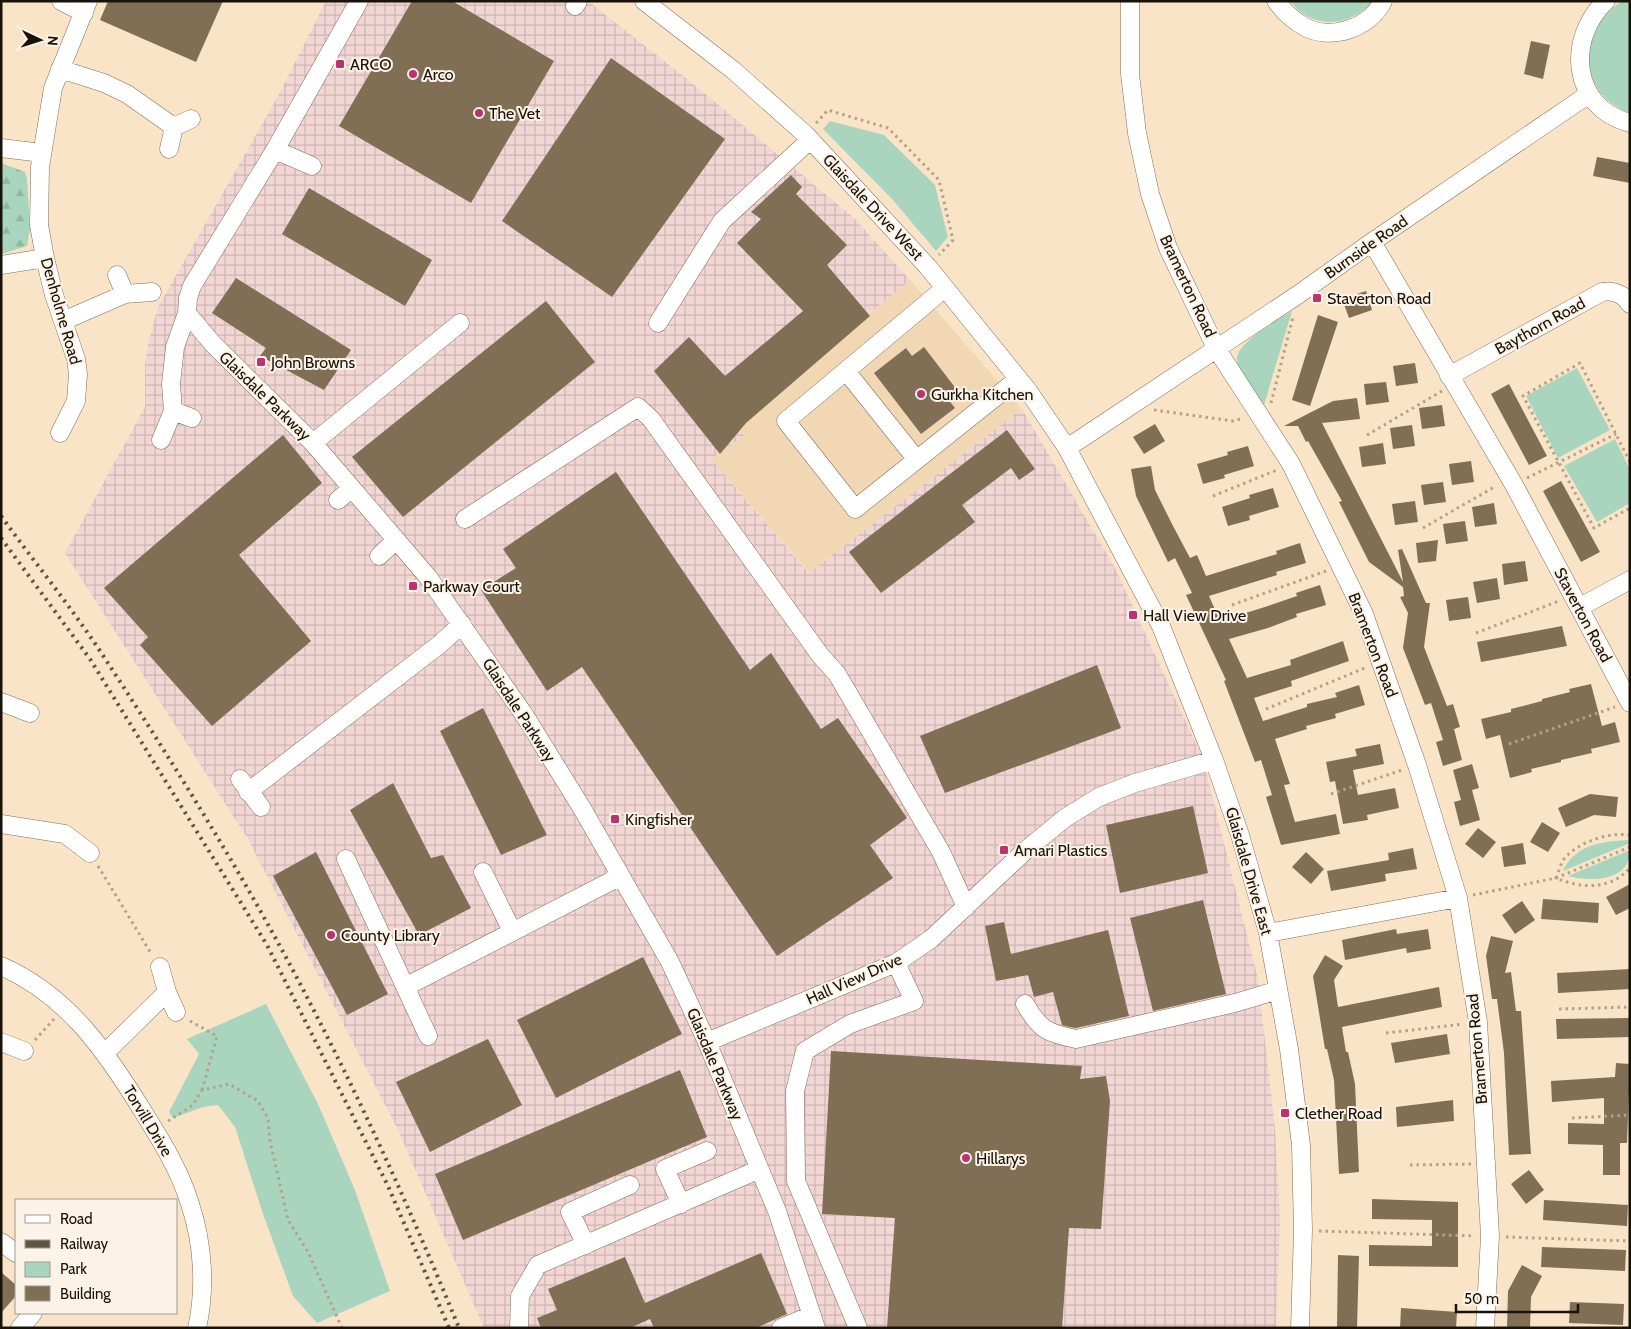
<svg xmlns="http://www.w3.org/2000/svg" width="1631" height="1329" font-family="Cabin,sans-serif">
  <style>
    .built { fill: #f2d7b5 }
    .industrial { fill: url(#industrial-grid) }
    .green { fill: #a9d5bf }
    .forest { fill: url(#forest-firs) }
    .building { fill: #806f55 }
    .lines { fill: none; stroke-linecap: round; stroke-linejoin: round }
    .minor-casing { stroke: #826f56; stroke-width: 19 }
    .path { stroke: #b2a18b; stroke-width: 3; stroke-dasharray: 2.5 4; stroke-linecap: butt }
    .minor { stroke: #fff; stroke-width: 18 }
    .rail { stroke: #605445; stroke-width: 4; stroke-dasharray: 2.5 5; stroke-linecap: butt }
    .poi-dot { fill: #bb326f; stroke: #fcf3e8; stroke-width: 2 }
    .labels { text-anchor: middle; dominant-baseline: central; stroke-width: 4; stroke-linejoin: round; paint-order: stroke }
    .poi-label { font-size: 16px; fill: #191208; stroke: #fcf3e8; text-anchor: start }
    .street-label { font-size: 16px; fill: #191208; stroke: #fcf3e8 }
  </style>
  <defs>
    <pattern id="industrial-grid" width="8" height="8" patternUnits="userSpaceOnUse" patternTransform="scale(1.25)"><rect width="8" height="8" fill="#f1d6d4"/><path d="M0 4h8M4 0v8" fill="none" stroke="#ceb7b4"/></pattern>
    <pattern id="forest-firs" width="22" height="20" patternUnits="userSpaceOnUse" patternTransform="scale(1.25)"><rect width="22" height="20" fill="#a9d5bf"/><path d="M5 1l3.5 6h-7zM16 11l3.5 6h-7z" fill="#91b6a3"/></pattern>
  </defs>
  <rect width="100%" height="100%" fill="#fae4c8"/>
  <path class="built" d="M910 280 1022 409 810 573 711 459 744 436 734 424Z"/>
  <path class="industrial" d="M326 1H588L697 87 855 219 910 280 735 424 744 436 711 459 809 573 1022 409 1115 568 1203 759 1258 979 1275 1129 1280 1221 1276 1328H484L398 1130 248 839 65 553 145 407V365L148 343 158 307 277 98Z"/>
  <path class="green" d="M1290 1H1374C1349 27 1313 31 1290 1Z
    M1622 1H1630V113C1576 93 1578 31 1622 1Z
    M830 121 884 135 935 185 948 237 936 251 892 199 823 129Z
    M1292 311 1264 405C1257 394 1240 374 1237 362 1233 343 1279 320 1292 311Z
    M1577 368 1610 430 1558 458 1526 396Z
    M1615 439 1630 470V503L1597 522 1564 466Z
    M1630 840V843L1563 871C1575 844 1604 841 1630 840Z
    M1630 850C1630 882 1590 882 1568 876Z
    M266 1004 318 1104 355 1190 390 1291 317 1323 293 1296 263 1214 235 1127 218 1105 203 1107 173 1118 169 1112 199 1054 187 1039Z"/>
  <path class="forest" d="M1 163 25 172 27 178 30 229 27 246 1 254Z"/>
  <path class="building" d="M108 1H223L196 62 100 20Z
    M412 1H452L554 61 471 203 339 126Z
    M1531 41 1550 45 1543 79 1524 74Z
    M611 58 725 139 612 297 502 221Z
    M1597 157 1630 163V183L1593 176Z
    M791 175 802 187 796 194 847 245 827 265 870 316 746 423 720 454 654 371 689 337 725 376 803 311 737 243 761 219 751 212Z
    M309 188 432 260 405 306 282 234Z
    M236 278 351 350 324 390 260 356 266 348 212 313Z
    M1366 291 1372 310 1349 318 1342 299Z
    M546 301 595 362 403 517 352 457Z
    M1318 315 1338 322 1310 406 1292 400Z
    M924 347 957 390 947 398 955 408 921 434 874 373 906 348 912 356Z
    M1415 363 1418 383 1396 386 1393 366Z
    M1386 382 1389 402 1366 405 1364 384Z
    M1509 384 1547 456 1529 465 1491 394Z
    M1357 398 1360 419 1322 423 1403 582 1398 550 1402 549 1426 603H1430L1424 647 1447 706 1453 704 1460 727 1454 729 1462 760 1443 766 1436 742 1443 740 1431 703 1425 705 1403 648 1408 613 1400 597 1404 596 1403 587 1369 562 1339 502 1342 501 1308 441 1306 442 1298 426H1284L1333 401Z
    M1442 405 1445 426 1422 429 1419 408Z
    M1155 424 1165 441 1144 454 1133 437Z
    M1412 425 1415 446 1393 449 1390 428Z
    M1007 430 1035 469 1019 480 1011 468 962 505 975 522 881 593 849 552Z
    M283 435 322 483 239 555 311 641 212 726 140 645 148 637 104 588Z
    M1383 443 1386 464 1362 467 1359 447Z
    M1248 446 1254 466 1224 475 1225 478 1203 484 1197 464 1228 455 1227 452Z
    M1471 461 1474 482 1452 485 1449 464Z
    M1151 466 1155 490 1172 524 1190 558 1197 555 1206 576 1277 554 1276 551 1300 543 1306 563 1276 572 1277 575 1209 596 1220 621 1268 606 1297 596 1296 593 1320 585 1326 605 1296 614 1297 617 1268 628 1229 639 1247 678 1291 665 1290 660 1343 641 1349 661 1291 681 1292 686 1254 698 1263 721 1307 707V704L1337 697 1335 693 1359 685 1365 705 1335 714 1336 718 1306 726 1307 729 1275 739 1290 784 1284 785 1295 822 1336 814 1340 834 1281 845 1266 797 1272 795 1261 760 1255 762 1224 681 1226 680 1186 595 1192 593 1175 558 1168 562 1136 496 1131 469Z
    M616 472 750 670 771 653 821 729 838 718 907 818 870 845 893 878 777 956 582 667 547 691 481 590 516 568 503 549Z
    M1561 481 1600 552 1581 562 1543 491Z
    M1443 482 1446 502 1424 505 1421 485Z
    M1273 488 1279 507 1249 516 1250 520 1228 526 1222 507 1250 498 1249 495Z
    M1415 501 1418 522 1395 525 1392 504Z
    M1494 503 1497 524 1475 527 1472 507Z
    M1465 521 1468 541 1446 544 1443 524Z
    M1438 540 1436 561 1418 563 1416 543Z
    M1525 561 1528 581 1504 585 1502 564Z
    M1497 578 1500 599 1477 603 1473 582Z
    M1468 597 1471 618 1449 621 1446 600Z
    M1562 626 1567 646 1481 662 1477 642Z
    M1097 665 1121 728 945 793 920 736Z
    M1591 684 1602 726 1615 722 1620 742 1591 749 1592 753 1561 760V762L1531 769 1532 772 1510 778 1500 735 1486 739 1481 719 1511 712V709L1542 701V699L1570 692 1569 689Z
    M483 708 547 835 501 855 440 731Z
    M1380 744 1384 764 1353 770 1358 795 1395 788 1399 808 1367 815 1368 820 1343 824 1335 781 1330 782 1326 762 1357 756 1355 749Z
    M1472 764 1479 788 1472 790 1480 820 1460 826 1454 802 1461 800 1453 770Z
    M393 783 431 858 443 855 471 908 419 935 350 810Z
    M1590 794 1618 797 1616 817 1594 815 1566 827 1558 808Z
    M1193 806 1208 873 1120 893 1106 825Z
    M1542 822 1560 833 1548 852 1530 842Z
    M1478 828 1496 842 1483 858 1465 844Z
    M1523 843 1526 864 1504 867 1501 847Z
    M1413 848 1417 869 1385 874 1386 881 1331 891 1327 871 1389 860 1388 853Z
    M316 852 388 994 347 1015 273 876Z
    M1306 852 1324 869 1311 884 1292 867Z
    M1630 884V908L1616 915 1606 897Z
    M1543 899 1599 903 1598 923 1541 919Z
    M1203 900 1226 994 1153 1011 1130 918Z
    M1522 901 1535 920 1515 934 1502 915Z
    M1004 922 1011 954 1108 930 1129 1016 1076 1028 1069 1027 1062 1025 1053 992 1034 997 1028 975 996 981 985 926Z
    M1396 929 1397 934 1428 929 1431 949 1407 953 1406 948 1345 960 1342 940Z
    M1491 936 1513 941 1505 973 1511 972 1516 1011H1521L1531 1154 1509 1155 1504 1053 1497 999H1492L1486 956Z
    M1325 955 1343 966 1334 980 1338 1007 1439 987 1442 1007 1342 1027 1346 1052H1348L1355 1084 1359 1172 1339 1174 1334 1080 1327 1049H1325L1313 976Z
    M643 957 682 1034 556 1098 517 1020Z
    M1630 969V989L1558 993 1557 973Z
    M1630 1018V1037L1557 1039 1556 1019Z
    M1447 1034 1450 1054 1395 1063 1391 1043Z
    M488 1039 522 1105 430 1152 396 1082Z
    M831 1051 1082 1066 1080 1079 1106 1076 1110 1101 1101 1229 1069 1228 1062 1328H887L895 1218 822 1214Z
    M1616 1063 1630 1064 1627 1143H1620V1175H1603V1145L1568 1144V1123L1604 1124V1098L1552 1102 1551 1081 1615 1077Z
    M680 1070 707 1137 463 1240 435 1174Z
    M1453 1100 1454 1121 1397 1127 1396 1107Z
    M1529 1170 1544 1190 1526 1204 1511 1184Z
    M1372 1199 1458 1202V1267L1369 1266V1245L1432 1246V1220L1372 1219Z
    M1544 1200 1628 1205 1627 1226 1543 1220Z
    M1542 1247 1626 1250 1625 1271 1541 1267Z
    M761 1253 787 1314 756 1328H654L650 1319 630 1328H541L537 1318 557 1310 548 1289 625 1257 645 1303Z
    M1338 1255 1359 1256 1357 1328H1337Z
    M1522 1265 1542 1276 1531 1297 1530 1328H1507L1508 1291Z
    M1 1272 16 1285V1296L1 1313Z
    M1570 1302 1624 1304 1623 1325 1569 1323Z
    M1401 1308 1457 1312 1456 1328H1400Z"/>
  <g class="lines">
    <g class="minor-casing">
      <path id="minor" d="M61 1 84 13
        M359 1 275 150 192 286 188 298 187 313 212 343 313 443 428 577 525 716 583 810 670 962 707 1042 777 1211 816 1328
        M644 1 733 70 806 135 928 267 1029 392 1067 448 1161 626 1214 760 1240 835 1268 933 1289 1049 1301 1145 1303 1230 1300 1328
        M1130 1V74L1137 133 1150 194 1168 248 1216 348 1291 464 1364 614 1417 765 1458 898 1478 1022 1490 1236 1485 1328
        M1276 1C1284 12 1292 20 1305 27 1331 41 1370 28 1383 1
        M1606 1C1566 38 1571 108 1630 123
        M575 6 578 1
        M60 69 104 83 127 94 174 127
        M1 148 42 153
        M169 149 174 127 191 119
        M275 150 312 166
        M1372 242 1514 485 1630 703
        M1 265 45 258
        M117 275 125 294
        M945 288 786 421 853 506 855 509 1018 379
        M63 321 125 294 152 292
        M658 323 722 221 810 140
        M846 371 917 460
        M1449 376 1602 292C1613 290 1624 294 1630 304
        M173 411 192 418
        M60 433 76 401 78 374 76 359 54 295 45 258 39 225 40 167 53 88 88 1
        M161 440 173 411 171 384 175 347 187 313
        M313 443 460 323
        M1067 448 1299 294 1372 242 1589 94
        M338 500 352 488
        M465 519 638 407 651 419 820 655 837 674 941 852 966 907
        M379 556 396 540
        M1580 607 1630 580
        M1 702 30 713
        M240 779 261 807
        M248 792 440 644 462 624
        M1 824 65 834 90 853
        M346 859 428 1036
        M483 872 512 931
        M1268 933 1458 898
        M1 966C68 995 107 1053 144 1113 162 1142 180 1171 190 1204 203 1243 206 1288 197 1328
        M407 986 621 876
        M167 992 176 1012
        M1025 1004C1040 1030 1047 1033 1076 1039L1235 1003 1278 990
        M1 1042 24 1051
        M707 1042 896 963 931 939 1026 850 1065 818 1099 797 1135 783 1214 760
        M106 1052 167 992 160 967
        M681 1204 665 1169 707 1151
        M1 1242 16 1253
        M586 1245 570 1212 630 1185
        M20 1328 33 1313
        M519 1328 520 1296 538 1265 760 1169
        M781 1328 812 1315
        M858 1328 796 1181 795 1091 805 1051 850 1024 914 1001 896 963"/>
    </g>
    <path class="path" d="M816 123 828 110 888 128 939 180 953 240 939 255
      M1271 403 1293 317
      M1154 410 1233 421 1244 418
      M1367 435 1442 391
      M1630 462 1580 363 1523 396 1594 528 1630 508
      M1527 478 1616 434
      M1213 496 1277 470
      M1423 528 1496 486
      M1232 605 1326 571
      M1476 633 1559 601
      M1266 709 1367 667
      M1509 744 1615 707
      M1331 794 1402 770
      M1630 835C1608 832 1578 842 1564 859 1560 864 1559 872 1556 878 1582 889 1610 890 1630 868
      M98 866 152 955
      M1473 895 1556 878 1630 847
      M1559 1009 1630 1007
      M190 1021 217 1036 202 1090
      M1386 1033 1463 1024
      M35 1040 54 1019
      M1572 1118 1630 1115
      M168 1121 193 1105 202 1090 229 1084 258 1101 268 1118 270 1141 288 1220 308 1252 342 1328
      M1410 1165 1472 1164
      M1319 1231 1475 1236
      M1506 1237 1630 1241"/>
    <use href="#minor" class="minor"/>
    <path class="rail" d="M1 516C35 563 72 608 104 657 177 769 249 884 310 1003 365 1109 414 1218 459 1328
      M1 538 90 659 267 945 388 1186 449 1328"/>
  </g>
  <g class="poi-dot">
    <rect x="335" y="59" width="10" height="10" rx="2.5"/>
    <circle cx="413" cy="74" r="5"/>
    <circle cx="479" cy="113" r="5"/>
    <rect x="1312" y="293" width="10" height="10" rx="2.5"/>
    <rect x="256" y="357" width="10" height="10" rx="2.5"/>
    <circle cx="921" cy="394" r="5"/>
    <rect x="408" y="581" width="10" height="10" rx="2.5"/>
    <rect x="1128" y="610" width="10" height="10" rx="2.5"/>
    <rect x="610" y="814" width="10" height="10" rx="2.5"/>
    <rect x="999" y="845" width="10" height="10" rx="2.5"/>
    <circle cx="331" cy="935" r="5"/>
    <rect x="1280" y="1108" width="10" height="10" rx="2.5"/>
    <circle cx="966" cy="1158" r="5"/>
  </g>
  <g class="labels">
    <g class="poi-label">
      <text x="350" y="64">ARCO</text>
      <text x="423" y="74">Arco</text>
      <text x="489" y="113">The Vet</text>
      <text x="1327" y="298">Staverton Road</text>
      <text x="271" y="362">John Browns</text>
      <text x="931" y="394">Gurkha Kitchen</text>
      <text x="423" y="586">Parkway Court</text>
      <text x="1143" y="615">Hall View Drive</text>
      <text x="625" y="819">Kingfisher</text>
      <text x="1014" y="850">Amari Plastics</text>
      <text x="341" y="935">County Library</text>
      <text x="1295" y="1113">Clether Road</text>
      <text x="976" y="1158">Hillarys</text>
    </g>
    <g class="street-label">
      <text transform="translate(873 207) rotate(47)">Glaisdale Drive West</text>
      <text transform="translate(1366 247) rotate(-35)">Burnside Road</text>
      <text transform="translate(1188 286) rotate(65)">Bramerton Road</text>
      <text transform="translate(61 311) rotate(74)">Denholme Road</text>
      <text transform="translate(1540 326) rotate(-29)">Baythorn Road</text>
      <text transform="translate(265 396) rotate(44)">Glaisdale Parkway</text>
      <text transform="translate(1583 615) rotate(62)">Staverton Road</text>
      <text transform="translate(1373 645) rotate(69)">Bramerton Road</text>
      <text transform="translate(519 710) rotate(57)">Glaisdale Parkway</text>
      <text transform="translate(1249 871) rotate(74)">Glaisdale Drive East</text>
      <text transform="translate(854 979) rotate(-24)">Hall View Drive</text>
      <text transform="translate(1477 1049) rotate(-95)">Bramerton Road</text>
      <text transform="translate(715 1064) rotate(67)">Glaisdale Parkway</text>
      <text transform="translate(148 1121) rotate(59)">Torvill Drive</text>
    </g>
  </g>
  <rect width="1631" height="1329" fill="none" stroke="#191208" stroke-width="5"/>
  <rect x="15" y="1199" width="162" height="115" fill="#fcf3e8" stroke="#a1998e"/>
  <rect x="25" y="1215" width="25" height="8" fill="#ffffff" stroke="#a1998e"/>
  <text x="60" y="1224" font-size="15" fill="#191208">Road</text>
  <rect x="25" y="1240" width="25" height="8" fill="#605445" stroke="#a1998e"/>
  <text x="60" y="1249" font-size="15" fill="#191208">Railway</text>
  <rect x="25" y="1262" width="25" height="15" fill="#a9d5bf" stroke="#a1998e"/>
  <text x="60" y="1274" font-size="15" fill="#191208">Park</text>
  <rect x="25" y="1286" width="25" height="15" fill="#806f55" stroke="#a1998e"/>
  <text x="60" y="1299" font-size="15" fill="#191208">Building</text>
  <g transform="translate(40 40) rotate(94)" stroke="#fcf3e8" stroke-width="4" paint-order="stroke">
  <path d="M0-4L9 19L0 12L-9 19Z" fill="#191208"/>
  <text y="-8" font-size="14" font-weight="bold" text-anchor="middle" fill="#191208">N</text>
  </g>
  <path d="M1456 1304v8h122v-8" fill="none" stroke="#191208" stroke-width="2.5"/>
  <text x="1464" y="1304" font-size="15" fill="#191208" stroke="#fcf3e8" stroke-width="4" paint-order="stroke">50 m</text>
</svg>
